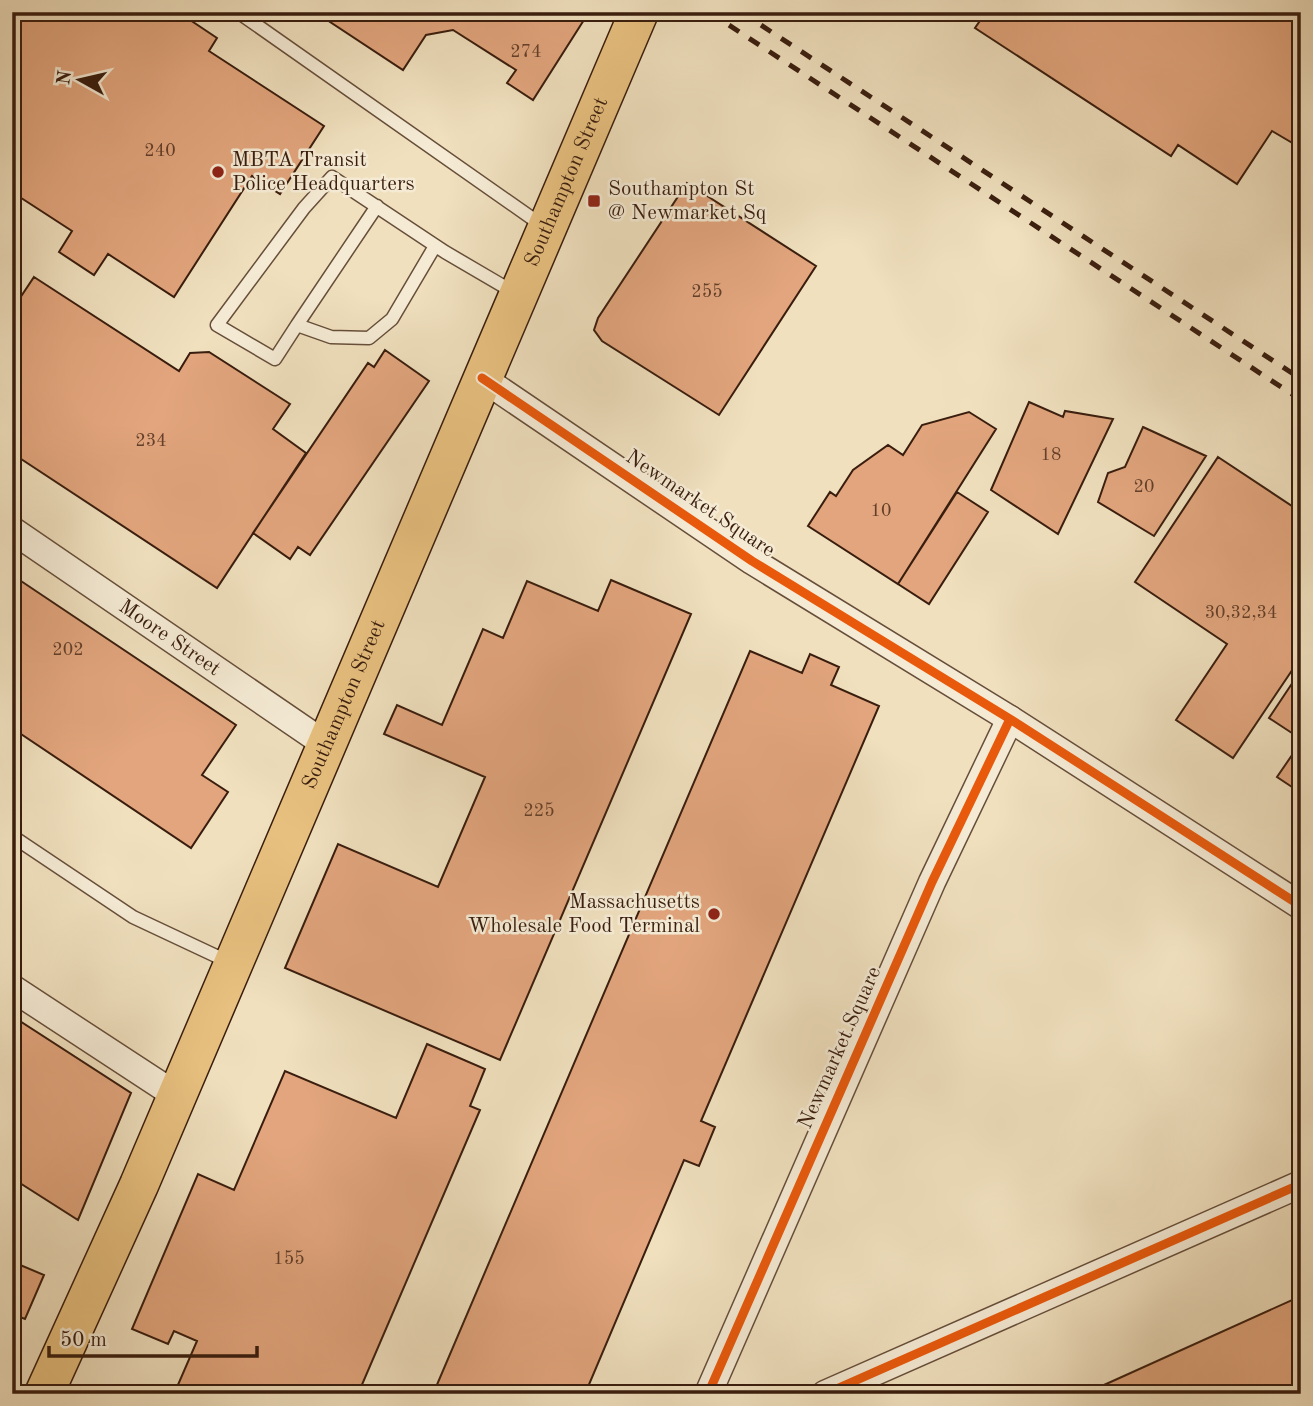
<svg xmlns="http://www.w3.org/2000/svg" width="1313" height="1406" font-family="'Old Standard TT',serif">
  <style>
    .building { fill: #e2a57d; stroke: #391d0e; stroke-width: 2 }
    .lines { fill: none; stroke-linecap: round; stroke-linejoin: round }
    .service-casing { stroke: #674e3a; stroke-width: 15 }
    .minor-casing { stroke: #674e3a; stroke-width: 29 }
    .primary-casing { stroke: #391d0e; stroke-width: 41 }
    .service { stroke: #f5ebd5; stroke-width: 12 }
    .minor { stroke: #f5ebd5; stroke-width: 26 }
    .primary { stroke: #e8c07f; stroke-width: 38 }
    .rail { stroke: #391d0e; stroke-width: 5; stroke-dasharray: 12 12; stroke-linecap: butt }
    .cycleway-casing { stroke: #f5ebd5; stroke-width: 13 }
    .cycleway { stroke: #e8590c; stroke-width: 9 }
    .poi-dot { fill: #8f2418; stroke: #f5ebd5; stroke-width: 2.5 }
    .labels { text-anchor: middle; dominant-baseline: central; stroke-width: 5; stroke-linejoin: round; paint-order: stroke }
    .number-label { font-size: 18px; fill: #633f2a }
    .poi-label { font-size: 21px; fill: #391d0e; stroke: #f5ebd5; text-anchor: start }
    .street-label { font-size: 21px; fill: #391d0e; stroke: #f5ebd5 }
  </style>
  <rect width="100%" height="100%" fill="#f0e0be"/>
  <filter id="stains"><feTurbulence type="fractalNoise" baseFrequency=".00286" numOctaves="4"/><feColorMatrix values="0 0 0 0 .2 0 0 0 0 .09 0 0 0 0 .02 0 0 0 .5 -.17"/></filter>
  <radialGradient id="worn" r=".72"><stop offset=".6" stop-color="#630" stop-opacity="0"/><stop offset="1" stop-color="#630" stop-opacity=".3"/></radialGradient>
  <path class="building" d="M27 12H178L217 38 209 51 324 126 280 194 252 176 174 297 108 254 94 275 59 252 72 231 12 192V35Z
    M315 12H589L533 100 507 83 516 70 453 30 426 35 403 70Z
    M986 12H1301V148L1272 131 1237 184 1178 145 1171 156 975 28Z
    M687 183 816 266 719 415 602 341 594 330 598 318Z
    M34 277 179 371 190 353 209 352 290 404 273 429 306 453 217 588 12 453V310Z
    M385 350 429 381 310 555 298 547 290 559 253 533 368 363 374 367Z
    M1029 402 1063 417 1065 411 1113 419 1058 534 991 490Z
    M969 412 996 429 898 584 808 526 830 492 836 496 853 470 888 445 903 455 922 425Z
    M1143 427 1206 456 1154 536 1098 502 1108 473 1125 467Z
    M1218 457 1301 512V657L1233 758 1176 720 1227 644 1135 582Z
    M957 492 988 512 929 604 898 584Z
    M12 575 236 725 202 775 228 792 191 848 12 728Z
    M611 580 691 614 500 1060 285 968 338 844 438 887 485 777 384 734 397 705 442 725 483 629 503 638 527 581 598 611Z
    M750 651 802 673 810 654 839 667 831 685 879 706 701 1121 715 1127 699 1166 684 1160 585 1394H433Z
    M1301 670V739L1269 718Z
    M1301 742V793L1277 777Z
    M12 1016 131 1093 78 1220 12 1178Z
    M427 1044 485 1069 470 1106 480 1110 358 1394H174L197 1341 174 1331 168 1344 132 1329 198 1174 234 1190 285 1071 396 1118Z
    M13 1262 44 1275 25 1319 12 1314Z
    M1301 1296V1394H1084Z"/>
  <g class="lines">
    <g class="service-casing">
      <path id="service" d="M238 12 543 226
        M435 246 392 319 369 338 331 337 297 325 275 359 217 325 304 208 332 177C370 202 407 227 445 252L515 293
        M297 325 377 206
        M12 836 133 917 231 963"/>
    </g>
    <g class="minor-casing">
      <g id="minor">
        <path d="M482 378 752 561 1010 719 1301 906"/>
        <path id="s1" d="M12 530 328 746"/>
        <path d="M12 988 177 1096"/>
        <path d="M708 1394 932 882 1010 719"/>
        <path d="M825 1394 1301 1184"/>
      </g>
    </g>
    <g class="primary-casing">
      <g id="primary">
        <path id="s2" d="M44 1394 139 1185 639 12"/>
      </g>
    </g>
    <use href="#service" class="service"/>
    <use href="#minor" class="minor"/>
    <use href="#primary" class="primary"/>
    <path class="rail" d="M709 12 1301 400
      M741 12 1301 379"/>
    <g class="cycleway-casing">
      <path id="cycleway" d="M482 378 752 561 1010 719 1301 906
        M708 1394 932 882 1010 719
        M825 1394 1301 1184"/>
    </g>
    <use href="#cycleway" class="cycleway"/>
  </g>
  <g class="poi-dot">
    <circle cx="218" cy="172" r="7"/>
    <rect x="587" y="194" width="14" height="14" rx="3.5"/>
    <circle cx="714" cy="914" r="7"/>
  </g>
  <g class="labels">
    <g class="number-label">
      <text x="526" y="52">274</text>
      <text x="160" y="151">240</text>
      <text x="707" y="292">255</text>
      <text x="151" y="441">234</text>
      <text x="1051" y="455">18</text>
      <text x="1144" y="487">20</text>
      <text x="881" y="511">10</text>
      <text x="1241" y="613">30,32,34</text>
      <text x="68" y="650">202</text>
      <text x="539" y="811">225</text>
      <text x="289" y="1259">155</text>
    </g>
    <g class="poi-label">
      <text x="232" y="160">MBTA Transit<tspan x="232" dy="24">Police Headquarters</tspan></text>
      <text x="608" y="189">Southampton St<tspan x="608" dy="24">@ Newmarket Sq</tspan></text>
      <text x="700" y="902" text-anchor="end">Massachusetts<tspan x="700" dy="24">Wholesale Food Terminal</tspan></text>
    </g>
    <g class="street-label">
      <text stroke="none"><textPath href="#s2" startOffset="1320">Southampton Street</textPath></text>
      <text transform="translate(700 504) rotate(34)">Newmarket Square</text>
      <text stroke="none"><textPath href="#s1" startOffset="191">Moore Street</textPath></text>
      <text stroke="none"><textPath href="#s2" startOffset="752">Southampton Street</textPath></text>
      <text transform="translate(840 1048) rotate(-66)">Newmarket Square</text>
    </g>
  </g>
  <rect width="1313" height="1406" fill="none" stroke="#f0e0be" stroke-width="42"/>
  <rect x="14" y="14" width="1285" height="1378" fill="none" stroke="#391d0e" stroke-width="3.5"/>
  <rect x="21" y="21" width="1271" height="1364" fill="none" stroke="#391d0e" stroke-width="2"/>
  <g transform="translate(80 80) rotate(278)" stroke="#f5ebd5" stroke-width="5" paint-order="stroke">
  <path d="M0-5L12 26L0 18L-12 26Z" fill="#391d0e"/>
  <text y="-10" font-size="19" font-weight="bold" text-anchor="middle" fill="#391d0e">N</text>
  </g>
  <path d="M49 1346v10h208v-10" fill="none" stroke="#391d0e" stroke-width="3.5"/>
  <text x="60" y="1346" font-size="21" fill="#391d0e" stroke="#f5ebd5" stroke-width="5" paint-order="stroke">50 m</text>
  <rect width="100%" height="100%" filter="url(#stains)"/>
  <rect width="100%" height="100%" fill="url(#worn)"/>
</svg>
